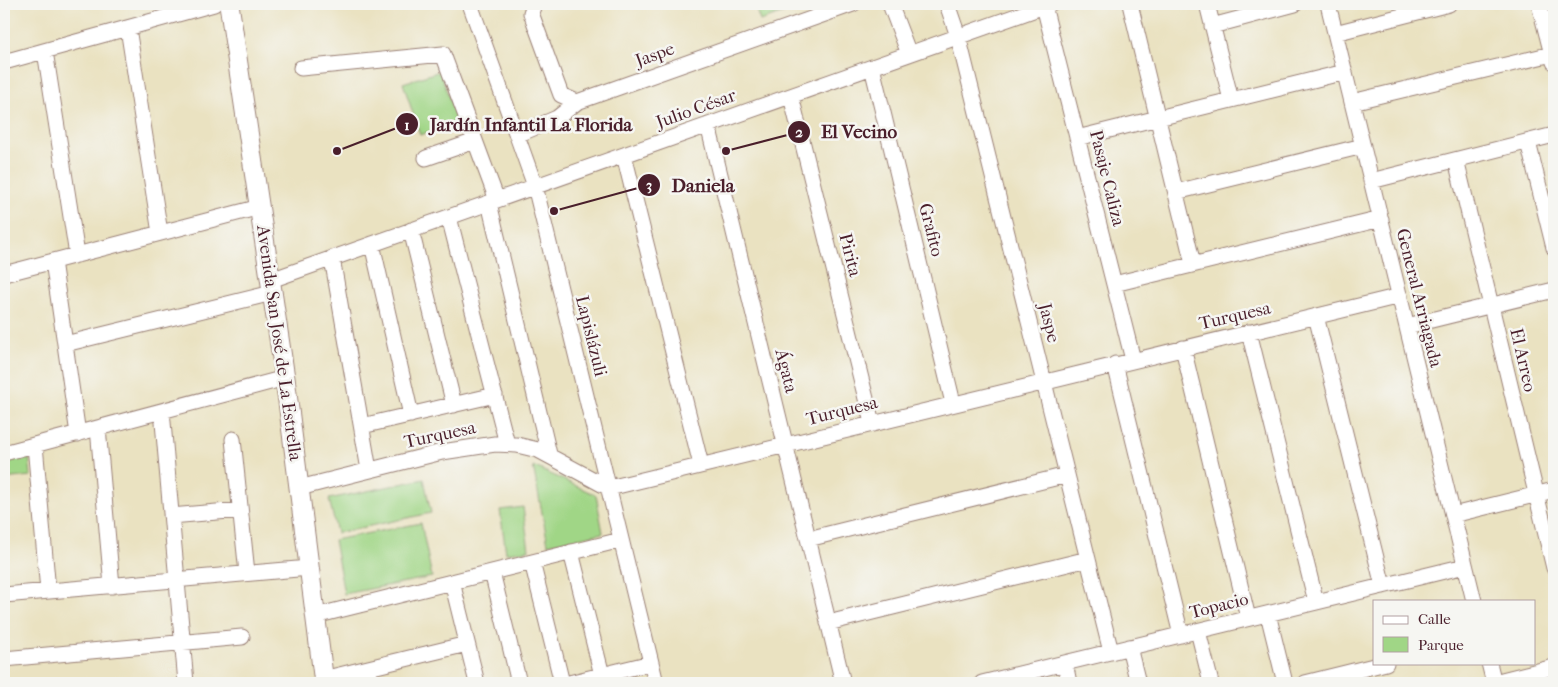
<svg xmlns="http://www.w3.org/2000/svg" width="1558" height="687" font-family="'IM FELL French Canon',serif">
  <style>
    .green { fill: #a0d686; stroke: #757a58 }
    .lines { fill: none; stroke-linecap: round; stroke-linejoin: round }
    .minor-casing { stroke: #9a8076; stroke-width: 17 }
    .major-casing { stroke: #9a8076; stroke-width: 21 }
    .minor { stroke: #fff; stroke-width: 15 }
    .major { stroke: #fff; stroke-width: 19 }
    .labels { text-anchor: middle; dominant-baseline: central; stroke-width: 5; stroke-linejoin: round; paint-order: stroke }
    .street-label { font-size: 18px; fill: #4a1f2b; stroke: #f6f6f2 }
    .leader { fill: none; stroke: #4a1f2b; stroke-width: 2 }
    .callout-dot { fill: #4a1f2b; stroke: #f6f6f2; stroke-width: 2 }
    .mark-label { font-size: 15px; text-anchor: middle; font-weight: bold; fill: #fff }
    .callout-label { font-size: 19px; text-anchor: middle; font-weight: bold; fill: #4a1f2b; stroke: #f6f6f2; stroke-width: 5; stroke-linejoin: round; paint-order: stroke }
  </style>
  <rect width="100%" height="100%" fill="#f6f6f2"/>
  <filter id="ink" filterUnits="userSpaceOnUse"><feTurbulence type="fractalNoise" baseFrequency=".02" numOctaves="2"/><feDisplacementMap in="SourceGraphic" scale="10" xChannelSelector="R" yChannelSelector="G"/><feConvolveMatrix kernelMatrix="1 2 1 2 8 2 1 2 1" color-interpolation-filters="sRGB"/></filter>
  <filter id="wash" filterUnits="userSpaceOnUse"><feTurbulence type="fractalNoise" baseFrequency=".0096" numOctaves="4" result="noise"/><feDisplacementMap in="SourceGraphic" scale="20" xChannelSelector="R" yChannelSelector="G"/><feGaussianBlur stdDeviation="1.12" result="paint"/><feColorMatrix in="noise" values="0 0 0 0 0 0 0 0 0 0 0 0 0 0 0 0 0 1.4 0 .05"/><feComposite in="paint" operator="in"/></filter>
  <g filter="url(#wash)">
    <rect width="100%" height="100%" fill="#eae2c1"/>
    <path class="green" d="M754 4H811L760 21Z
      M440 71 457 122 420 135 403 83Z
      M29 455 31 476 4 479V461Z
      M533 466 596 495 603 533 548 544Z
      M424 479 431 513 337 533 329 499Z
      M523 507 529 550 506 553 500 510Z
      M421 523 432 577 344 594 334 540Z"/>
  </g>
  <g filter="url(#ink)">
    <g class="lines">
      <g class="minor-casing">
        <path id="minor" d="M470 4 535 186 656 683
          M534 4 531 13 561 95 577 102 853 4
          M890 4 909 54
          M947 4 958 36 1111 652
          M1130 4 1193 264
          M1207 4 1231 100
          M1328 4 1474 601
          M1539 4 1554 62
          M1044 6 1133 360
          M1212 26 1295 4
          M128 28 160 233
          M1335 33 1449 4
          M45 51 77 255
          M4 62 214 4
          M872 67 953 403
          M301 68 443 54 497 200
          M791 96 872 423
          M1352 102 1552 54
          M708 125 843 683
          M517 135 557 118 577 102
          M1077 138 1345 72
          M1528 142 1554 248
          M624 155 701 465
          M426 158 475 141
          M1456 160 1554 568
          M1371 181 1554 135
          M1176 192 1363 146
          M489 203 549 454
          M449 217 507 444
          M411 230 454 405
          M372 244 411 415
          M332 258 369 470
          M53 261 78 434
          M4 274 260 207
          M271 280 1050 4
          M1114 284 1381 219
          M1316 316 1383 586
          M1407 326 1554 290
          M1249 332 1316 602
          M65 344 272 293
          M1183 348 1248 618
          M1115 364 1181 635
          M162 411 186 683
          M362 426 495 395
          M98 428 112 586
          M233 439 247 573
          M35 445 48 591
          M4 453 285 378
          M299 488 442 452 495 444 517 445 538 450 609 488 1400 296
          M1453 515 1554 490
          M171 516 240 510
          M808 539 1067 475
          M571 552 602 675
          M532 562 562 683
          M492 572 519 683
          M452 582 477 683
          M4 595 309 568
          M1268 614 1285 683
          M315 616 621 540
          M828 623 1088 559
          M1198 631 1211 683
          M1129 647 1138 683
          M4 659 242 637
          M1065 663 1069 683
          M1489 663 1494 683
          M323 679 467 644
          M1494 682 1554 667
          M569 683 651 663
          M982 683 1465 566
          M1305 683 1386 663"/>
      </g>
      <g class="major-casing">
        <path id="major" d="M229 4 285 378 324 683"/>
      </g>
      <use href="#minor" class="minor"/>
      <use href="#major" class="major"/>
    </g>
  </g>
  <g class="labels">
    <g class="street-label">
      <text transform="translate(655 55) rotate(-20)">Jaspe</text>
      <text transform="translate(696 109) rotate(-20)">Julio César</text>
      <text transform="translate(1107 178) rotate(76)">Pasaje Caliza</text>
      <text transform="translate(931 230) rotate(76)">Grafito</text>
      <text transform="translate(850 255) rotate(76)">Pirita</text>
      <text transform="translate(1419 298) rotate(76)">General Arriagada</text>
      <text transform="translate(1235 316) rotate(-13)">Turquesa</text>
      <text transform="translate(1049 323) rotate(76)">Jaspe</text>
      <text transform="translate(591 336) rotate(76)">Lapislázuli</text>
      <text transform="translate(279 343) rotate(82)">Avenida San José de La Estrella</text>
      <text transform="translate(1523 360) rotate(77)">El Arreo</text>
      <text transform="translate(786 371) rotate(76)">Ágata</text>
      <text transform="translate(842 411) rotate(-14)">Turquesa</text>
      <text transform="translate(440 435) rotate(-12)">Turquesa</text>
      <text transform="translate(1219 606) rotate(-14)">Topacio</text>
    </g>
  </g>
  <path class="leader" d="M337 151L407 124M726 151L799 132M554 211L649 185"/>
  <g class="callout-dot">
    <circle cx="337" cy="151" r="5"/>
    <circle cx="726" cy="151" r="5"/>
    <circle cx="554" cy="211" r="5"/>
    <circle cx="407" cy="124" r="12"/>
    <circle cx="799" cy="132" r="12"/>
    <circle cx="649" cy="185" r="12"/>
  </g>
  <g class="mark-label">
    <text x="407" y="130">1</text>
    <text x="799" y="137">2</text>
    <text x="649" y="190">3</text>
  </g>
  <g class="callout-label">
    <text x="531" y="131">Jardín Infantil La Florida</text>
    <text x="859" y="138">El Vecino</text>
    <text x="703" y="192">Daniela</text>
  </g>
  <rect width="1558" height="687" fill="none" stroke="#f6f6f2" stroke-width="20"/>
  <rect x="1373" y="600" width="162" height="65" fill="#f6f6f2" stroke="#b1a0a2"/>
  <rect x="1383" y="616" width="25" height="8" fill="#ffffff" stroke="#b1a0a2"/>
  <text x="1418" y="624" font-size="15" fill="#4a1f2b">Calle</text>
  <rect x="1383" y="637" width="25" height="15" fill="#a0d686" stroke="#b1a0a2"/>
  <text x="1418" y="650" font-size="15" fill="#4a1f2b">Parque</text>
</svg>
